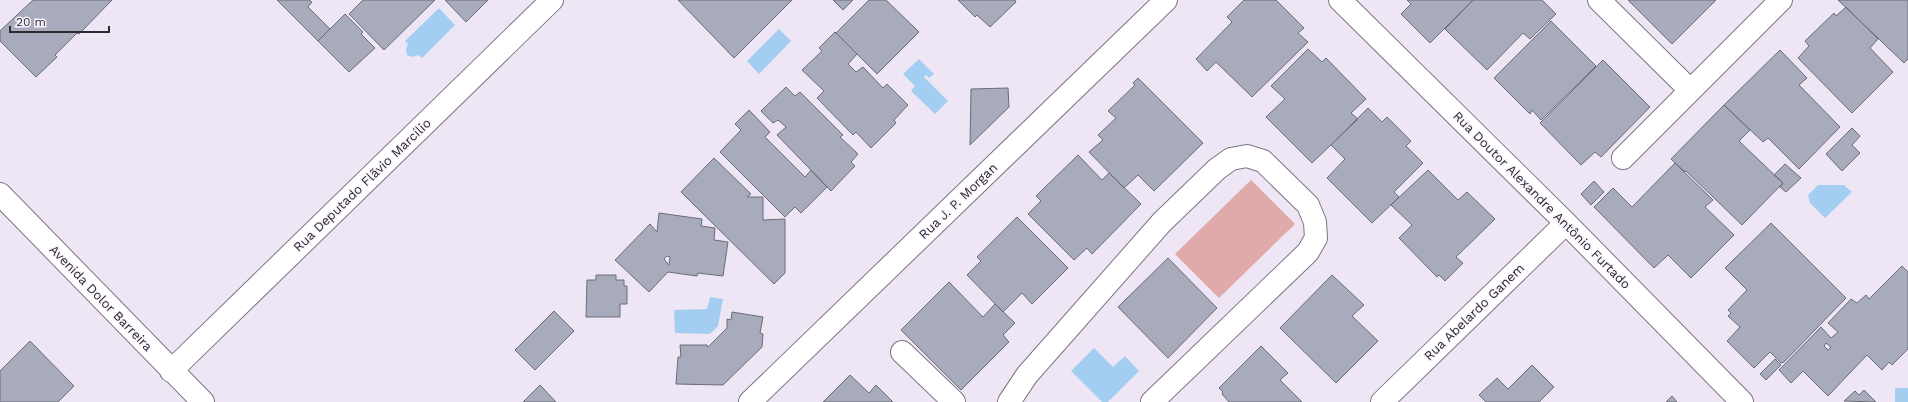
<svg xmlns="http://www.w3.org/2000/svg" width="1908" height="402" font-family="'Work Sans',sans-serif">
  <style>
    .green { fill: #dfaaa9 }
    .water { fill: #a3cef2 }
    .building { fill: #a8abbb; stroke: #696c7a; fill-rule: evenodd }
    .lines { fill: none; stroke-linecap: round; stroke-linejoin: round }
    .street-casing { stroke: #7d7583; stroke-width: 24 }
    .street { stroke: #fff; stroke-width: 22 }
    .labels { text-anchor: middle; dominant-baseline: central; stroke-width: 3; stroke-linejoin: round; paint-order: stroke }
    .street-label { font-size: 13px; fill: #2d292f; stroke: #faf5fe }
  </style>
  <rect width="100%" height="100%" fill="#efe6f5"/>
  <path class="green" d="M1251 180 1295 224 1219 298 1175 254Z"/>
  <path class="water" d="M439 8 455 25 422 58 418 55 413 57 407 55 406 49 408 44 405 41Z
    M779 29 791 41 759 74 747 61Z
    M919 59 934 74 929 78 926 75 924 77 948 101 935 114 911 91 915 86 903 74Z
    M1818 185H1844L1852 192 1825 218 1810 203 1808 195Z
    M710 297 723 299 718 326 710 334 675 333 674 310 707 309Z
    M1094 348 1113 367 1125 356 1139 371 1108 402H1102L1071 371Z
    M1895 388H1908V402H1895Z"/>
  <path class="building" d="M33 0H112L79 34 77 33 55 55 57 57 36 77 0 41V31Z
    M277 0H309L312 2 308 7 330 29 318 41Z
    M363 0H435L384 50 349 14Z
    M445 0H488L466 22Z
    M678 0H792L734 58Z
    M833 0H853L843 10Z
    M869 0H886L919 32 877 74 836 33Z
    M958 0H1015L1016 2 990 27 977 15 975 17Z
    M1244 0H1276L1304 28 1298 33 1308 42 1252 97 1216 62 1207 71 1196 59 1232 22 1227 17Z
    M1407 0H1473L1430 43 1401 14 1411 4Z
    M1473 0H1542L1556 14 1530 39 1523 33 1487 70 1445 29Z
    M1628 0H1716L1672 44Z
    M1838 0H1908V59L1904 63Z
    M1846 7 1878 39 1870 48 1893 72 1852 113 1798 58 1809 46 1805 41 1834 13 1836 16Z
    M345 14 363 32 361 34 375 48 349 72 318 41Z
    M1551 21 1596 66 1541 120 1532 110 1530 114 1494 78Z
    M835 32 857 54 848 64 856 72 863 67 883 88 887 84 908 105 894 120 896 123 871 148 856 132 853 135 817 98 824 91 802 70 822 51 819 48Z
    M1308 49 1322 62 1326 58 1366 99 1351 113 1358 119 1312 163 1266 117 1285 99 1271 86Z
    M1780 50 1807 78 1799 85 1840 127 1799 169 1768 138 1763 142 1724 105Z
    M1603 60 1650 107 1601 157 1595 152 1581 165 1540 123Z
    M1138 78 1203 143 1154 191 1138 175 1124 188 1089 152 1103 140 1098 135 1116 118 1108 111 1135 85 1133 83Z
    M786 87 795 96 800 92 843 135 840 137 858 154 851 162 855 166 831 191 777 135 786 127 778 120 773 123 761 111Z
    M1008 88 1009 107 970 145 971 89Z
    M1724 105 1750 130 1739 141 1783 183 1742 225 1686 171 1685 172 1671 159Z
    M1368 108 1382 122 1387 117 1411 141 1406 146 1423 163 1394 192 1399 197 1372 223 1327 178 1345 159 1331 145Z
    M749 110 770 132 765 137 805 177 811 170 827 187 801 213 795 207 785 217 720 152 741 130 735 124Z
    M1852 128 1860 136 1852 145 1860 153 1842 171 1826 154Z
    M1078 155 1102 180 1109 173 1141 204 1092 254 1087 248 1074 260 1028 214 1041 201 1036 196Z
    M714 158 751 194 747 197H763V220L785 219V273L774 284 681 192Z
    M1675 163 1713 200 1705 207 1734 235 1691 278 1668 255 1654 268 1594 207 1613 188 1632 207Z
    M1785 164 1801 178 1786 192 1780 187 1783 183 1774 175Z
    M1428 170 1458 200 1467 192 1495 219 1456 257 1463 263 1445 281 1439 275 1437 277 1399 238 1412 225 1391 205Z
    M1594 181 1604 192 1591 205 1581 194Z
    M659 213 702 219 701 226 715 228 714 240 728 242 723 276 698 273 697 276 668 272 649 292 615 260 650 224 657 232ZM667 256 670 257 669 265 664 259Z
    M1017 217 1068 268 1032 304 1022 293 1003 312 967 275 981 261 977 257Z
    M1771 223 1846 298 1784 362 1781 363 1770 352 1754 368 1727 341 1740 327 1728 316 1731 313 1728 310 1747 290 1725 268Z
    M1168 258 1217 308 1168 358 1118 307Z
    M1902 266 1908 272V349L1892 365 1889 362 1882 370 1867 355 1828 396 1803 371 1791 383 1779 370 1821 327 1831 338 1838 332 1828 323 1851 299 1857 303 1866 295 1869 299ZM1826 343 1831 347 1828 350 1824 346Z
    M596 275H616V280H624V286H627V304H620V317H586L587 280H596Z
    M1332 275 1364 305 1352 316 1378 341 1336 383 1280 328Z
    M949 282 983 317 995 304 1015 323 1003 335 1009 342 961 390 901 330Z
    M554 311 574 331 535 370 515 350Z
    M732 312 763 317 760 333 763 334 762 347 723 385 676 384 678 357H681L680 345H707L708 347 727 328V319L731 320Z
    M30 341 74 386 58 402H0V371Z
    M1261 346 1288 373 1280 380 1302 402H1229L1222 394 1223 392 1219 388Z
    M1775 359 1781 365 1766 380 1760 374Z
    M1532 365 1554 387 1539 402H1486L1479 395 1497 378 1508 389Z
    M850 375 869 393 876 385 893 402H823Z
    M540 385 556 402H523Z
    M1864 390 1876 402 1844 401 1855 391 1859 395Z
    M1672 396 1677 402H1666Z"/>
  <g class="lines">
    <g class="street-casing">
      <path id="street" d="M1340 0 1566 223 1742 402
        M1599 0 1690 90
        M1623 158 1781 0
        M0 194 203 402
        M902 352 954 402
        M171 371 552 0
        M750 402 1166 0
        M1009 402 1027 375 1162 222 1217 169 1231 159 1247 156 1263 161 1308 205 1315 222 1316 238 1308 252 1152 402
        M1382 402 1566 223"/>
    </g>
    <use href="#street" class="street"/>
  </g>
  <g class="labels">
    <g class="street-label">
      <text transform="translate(362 185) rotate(-44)">Rua Deputado Flãvio Marcílio</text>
      <text transform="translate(1542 200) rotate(45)">Rua Doutor Alexandre Antônio Furtado</text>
      <text transform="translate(958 201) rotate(-44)">Rua J. P. Morgan</text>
      <text transform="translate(101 298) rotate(46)">Avenida Dolor Barreira</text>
      <text transform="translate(1474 312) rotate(-44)">Rua Abelardo Ganem</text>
    </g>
  </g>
  <path d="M10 26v6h99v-6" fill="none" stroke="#2d292f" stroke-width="2"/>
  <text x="16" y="26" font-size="12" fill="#2d292f" stroke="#faf5fe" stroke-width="3" paint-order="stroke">20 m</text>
</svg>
